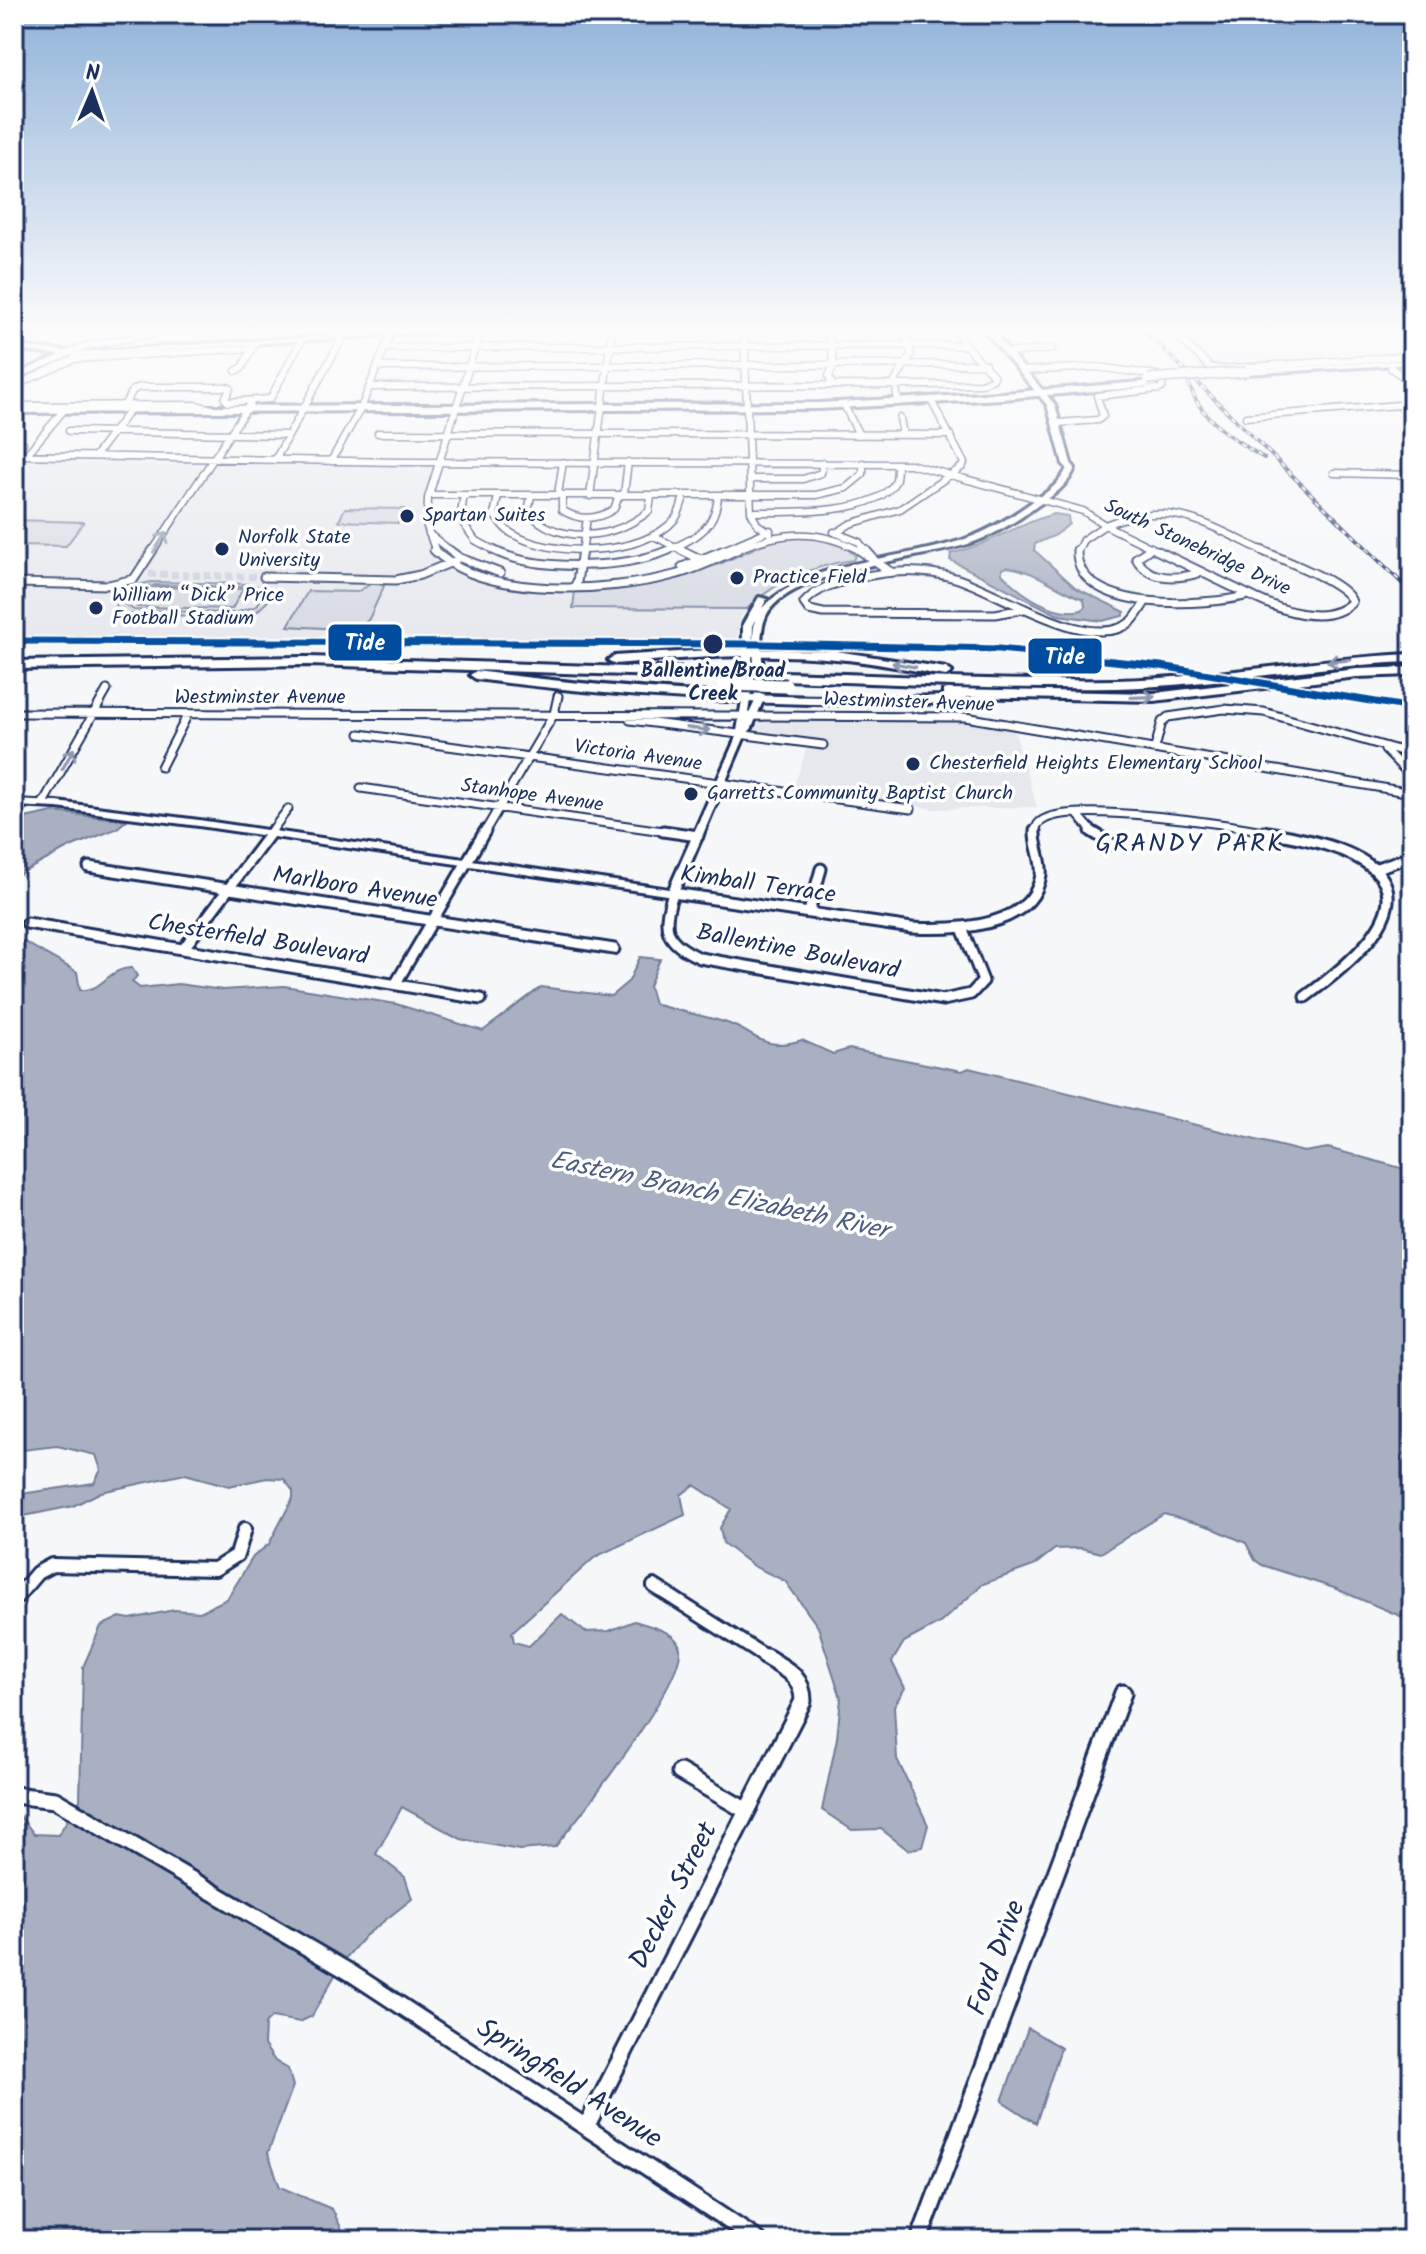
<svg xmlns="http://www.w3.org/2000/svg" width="1426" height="2254" font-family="Kalam,sans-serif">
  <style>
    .built { fill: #e6e8ee }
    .green { fill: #d6d9e2; stroke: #7884a0; stroke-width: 2; fill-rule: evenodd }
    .water { fill: #a9b0c1; stroke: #707c99; stroke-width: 2; fill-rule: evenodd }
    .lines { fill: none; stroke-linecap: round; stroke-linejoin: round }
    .minor-tunnel { stroke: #cacfda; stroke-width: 7; stroke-dasharray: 7 4; stroke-linecap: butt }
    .minor-far4-casing { stroke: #1b2f5e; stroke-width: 9 }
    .minor-far3-casing { stroke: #1b2f5e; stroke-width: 11 }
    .minor-far2-casing { stroke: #1b2f5e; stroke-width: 15 }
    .minor-far1-casing { stroke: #1b2f5e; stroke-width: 18 }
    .minor-casing { stroke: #1b2f5e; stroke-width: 21 }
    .tertiary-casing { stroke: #1b2f5e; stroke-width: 6 }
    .secondary-casing { stroke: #1b2f5e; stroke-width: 6 }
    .primary-casing { stroke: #1b2f5e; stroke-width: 6 }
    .motorway-casing { stroke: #1b2f5e; stroke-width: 6 }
    .minor-far4 { stroke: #fff; stroke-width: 6 }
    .minor-far3 { stroke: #fff; stroke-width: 7 }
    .minor-far2 { stroke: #fff; stroke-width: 9 }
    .minor-far1 { stroke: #fff; stroke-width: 12 }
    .minor { stroke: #fff; stroke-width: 15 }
    .tertiary { fill: #fff; fill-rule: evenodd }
    .secondary { fill: #fff; fill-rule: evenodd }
    .primary { fill: #fff; fill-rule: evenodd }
    .motorway { fill: #fff; fill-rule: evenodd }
    .tram { stroke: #1b2f5e; stroke-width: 2 }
    .rail-casing { stroke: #1b2f5e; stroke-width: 4 }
    .rail { stroke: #fff; stroke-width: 2; stroke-dasharray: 5; stroke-linecap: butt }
    .primary-bridge-casing { stroke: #1b2f5e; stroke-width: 12; stroke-linecap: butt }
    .motorway-bridge-casing { stroke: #1b2f5e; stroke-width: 17; stroke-linecap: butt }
    .primary-bridge { stroke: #fff; stroke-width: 9 }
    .motorway-bridge { stroke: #fff; stroke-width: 13 }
    .rail-1-casing { stroke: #fff; stroke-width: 11 }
    .rail-1 { stroke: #004d9f; stroke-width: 7 }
    .oneway { stroke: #8d97ae }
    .poi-dot { fill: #1b2f5e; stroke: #fff; stroke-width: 3 }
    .labels { text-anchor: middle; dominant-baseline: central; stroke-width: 7; stroke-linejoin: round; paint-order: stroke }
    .far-poi-label { font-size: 20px; fill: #1b2f5e; stroke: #fff; text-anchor: start }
    .far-street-label { font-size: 20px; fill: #1b2f5e; stroke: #fff }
    .far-stop-label { font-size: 20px; font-weight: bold; fill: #1b2f5e; stroke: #fff }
    .street-label { font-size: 24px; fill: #1b2f5e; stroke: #fff }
    .neighbourhood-label { font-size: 26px; letter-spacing: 2px; fill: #1b2f5e; stroke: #fff }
    .water-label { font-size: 26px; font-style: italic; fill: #4d5c81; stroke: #fff }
    .near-street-label { font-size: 28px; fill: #1b2f5e; stroke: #fff }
    .line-badge { stroke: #fff; stroke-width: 3 }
    .badge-label { font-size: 22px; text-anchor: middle; font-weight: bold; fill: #fff }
  </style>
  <rect width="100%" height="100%" fill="#f6f7f9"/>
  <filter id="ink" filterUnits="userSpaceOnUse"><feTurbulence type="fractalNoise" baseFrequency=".0125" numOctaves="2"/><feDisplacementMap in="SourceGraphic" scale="16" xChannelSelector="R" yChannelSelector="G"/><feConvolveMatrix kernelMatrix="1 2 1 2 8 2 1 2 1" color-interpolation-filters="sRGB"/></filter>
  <g filter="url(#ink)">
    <path class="built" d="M1158 331H1412V355L1224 368 1215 366 1199 369Z
      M14 458 437 463 423 508 424 527 430 552 463 572 563 591 624 588 662 582 722 563 761 544 842 545 856 556 804 571 768 589 741 616 737 639 270 636 269 639H310L308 645 14 644Z
      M760 719H968L1013 726 1037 807 933 809 793 790 810 738 754 731Z"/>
    <path class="green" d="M345 508 404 509 398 523 339 521Z
      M14 520 84 522 66 546 14 545Z
      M807 536 842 545 856 556 853 560C812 566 776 580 747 609L573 608 575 591 620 589 670 580 722 563 772 540Z
      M151 582 252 584 267 590 270 599 251 617 114 614 118 609 114 600C123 587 137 585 151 582ZM155 585 247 587 262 596 257 606 235 613 134 610 123 603V598L130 592 149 586 137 607 232 609 243 589 151 587Z
      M374 582 384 586 369 619 358 630 288 626 308 591 357 592Z"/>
    <path class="water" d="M1055 514 1068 516 1069 524 1056 535 1035 544 1034 550 1076 588 1125 612 1123 616 1102 621 1058 615 950 560 951 553C989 546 1019 522 1055 514ZM1007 567C1035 570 1058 590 1084 599L1085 606 1082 610C1054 617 1021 594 1002 574V569Z
      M53 812 127 820 116 829 70 847 14 877V828L25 818Z
      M14 936 77 972 80 990C101 993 109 967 132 968L137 976 132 982 140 988 178 984 223 990 284 986 396 1004 483 1031 541 987 611 996 629 981 640 957 660 959 649 986 654 1004C677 1011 701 1015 724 1022 757 1032 761 1053 802 1040L833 1054 849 1049 962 1071 969 1068 1304 1152 1328 1148 1412 1171V1621L1334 1588 1262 1565 1255 1560 1246 1543 1210 1527 1164 1514 1101 1553 1081 1548 1055 1549 1033 1566 983 1584 940 1623 904 1642 892 1662 905 1688 894 1706 897 1759 928 1825 922 1847 908 1850 881 1829 852 1830 822 1810 837 1738 841 1698 818 1627 785 1581 753 1566 723 1543 720 1528 731 1509 694 1485 681 1495 685 1515 595 1557 512 1632 514 1642 529 1646 562 1614 585 1632 609 1631 634 1621C647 1625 679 1632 680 1649 683 1684 581 1815 555 1847L519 1850 461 1839 402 1807 376 1854 405 1877 412 1899 365 1936 343 1961 312 2016 300 2022 272 2017 265 2024 264 2045 275 2061 288 2069 293 2086 268 2153 280 2187 332 2209 347 2240H14V1818L20 1816 34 1834 58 1835 80 1800 83 1667 101 1626 120 1617 130 1619 174 1610 200 1612 227 1599 253 1557 269 1544 293 1498V1491L284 1479 267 1478 229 1486 185 1474 101 1492 73 1506 14 1518V1495L94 1483 101 1470 96 1455 57 1446 14 1451Z
      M1028 2028 1061 2048 1036 2123 1002 2101Z"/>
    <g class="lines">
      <path class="minor-tunnel" d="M149 574 264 577"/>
      <g class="minor-far4-casing">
        <path id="minor-far4" d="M744 331 751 512 757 524 770 533
          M828 331 834 365 829 376 832 385
          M1172 331 1210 367 1220 369 1412 356
          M990 335 1034 331
          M385 348 965 345
          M1006 353 1052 349
          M67 354 82 347 167 331
          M378 367 985 364
          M1391 368 1412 383
          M236 371 242 368 254 345
          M1022 371 1097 367 1157 375 1162 381V388L1159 389 1097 396 1103 416 1098 420 1058 423
          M14 386 74 359 253 348
          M371 387 926 385 981 384 993 379 994 376 965 345 957 331
          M898 402 895 381 911 355 905 331
          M844 405 859 435
          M14 406 196 405 212 409
          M121 410 133 390 140 387H227L230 388 225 399 228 402 270 399 301 341
          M1246 417 1412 404
          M900 418 903 435
          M14 422 20 425 14 433
          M69 431 289 435
          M378 433 950 435
          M14 454 23 443
          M14 455 404 462 910 464 1083 511 1105 525
          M26 455 64 410
          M95 456 130 410
          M275 460 346 331
          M331 461 361 408 390 335
          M563 462 558 494 562 497V510C579 521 597 520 614 509L618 498 624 494 628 462
          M1334 473 1412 475
          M751 479H803L821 473 823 463
          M430 495H816L846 488 863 474V463
          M464 495 460 519 475 540 497 552
          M498 496 494 515C499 521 504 529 511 533 551 558 643 557 675 519 680 513 682 503 684 496
          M531 496 528 512C560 546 615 539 649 511L651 496
          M590 496 612 331
          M751 512C784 512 877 516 895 482 897 478 897 470 897 464
          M1105 525 1160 552
          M1105 525C1170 498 1207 524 1265 552
          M834 532 859 542 867 552
          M836 533 850 524 900 509 962 467 964 463 931 400
          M429 534 452 552
          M654 536 685 552
          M152 552 251 402
          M436 552 427 527 428 498 480 331
          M582 552 587 518
          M664 552C693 539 715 531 718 496
          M719 552 770 530
          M732 552C777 531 818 527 862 552
          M1077 552 1083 540 1105 525
          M1145 552 1151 547"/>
      </g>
      <g class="minor-far3-casing">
        <path id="minor-far3" d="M434 550C484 600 610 592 674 575 696 570 716 559 737 550
          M449 550 460 558 500 573
          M493 550C536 572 624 569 669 550
          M681 550 702 560
          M859 550 891 572
          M866 550 873 558
          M1077 550C1075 615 1209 606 1249 595
          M1148 550 1136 558C1149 582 1179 579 1202 572
          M1156 550 1249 595
          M682 567 724 550
          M264 577 396 580 420 575 455 561
          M14 583 109 585 134 579 153 550
          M573 588 577 582 582 550
          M1249 595C1277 609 1326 628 1352 602 1346 582 1280 559 1261 550
          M1024 609 995 614 823 613 809 610 804 603C818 587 838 582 858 578 889 570 924 569 955 578 997 590 1092 656 1132 621 1137 616 1142 607 1146 601
          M14 713 965 717 1412 793
          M630 720 823 745
          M360 734 911 809
          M1155 748 1162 722 1168 717 1224 709 1264 712 1412 754
          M1385 750 1412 777
          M161 767 188 714
          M361 788 677 833
          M43 803 107 690
          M1078 815 1094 833
          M270 833 288 809
          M484 833 554 714 558 696
          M1035 833C1036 826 1038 822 1045 819 1077 802 1233 824 1273 833"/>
      </g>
      <g class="minor-far2-casing">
        <path id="minor-far2" d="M663 831 698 836
          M1091 831 1112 844
          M1264 831C1299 838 1346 845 1374 869 1422 911 1335 975 1305 997
          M89 867 614 949
          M1374 869 1412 856
          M809 912 821 869
          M27 923 481 999
          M962 928 983 981 971 994 943 1000 700 958C665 942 661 929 673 893L912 928C954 930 1032 929 1041 875 1043 860 1034 846 1035 831
          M184 948 272 831
          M396 983 485 831"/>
      </g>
      <g class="minor-far1-casing">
        <path id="minor-far1" d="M654 1586 769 1659
          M14 1600 37 1573 52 1565 215 1569 237 1555 245 1529"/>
      </g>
      <g class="minor-casing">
        <path id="minor" d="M680 1772 747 1811
          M14 1795 55 1800 351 1973 758 2240
          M587 2125 803 1701C803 1676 785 1669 766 1657
          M919 2240 1123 1693"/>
      </g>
      <g class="tertiary-casing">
        <path id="tertiary" d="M746 697 750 700 747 718 756 699 763 701 752 728 745 736 678 893 673 896 199 826 57 808 14 806V800L57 802 199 820 669 889 738 733 737 731 742 700Z"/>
      </g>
      <g class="secondary-casing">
        <path id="secondary" d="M403 331H444L77 356 66 355V358L14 380V375L60 355 14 350V346L77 352Z
          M985 331H992L1055 405 1071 463 1075 468C1068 486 1052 496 1037 506 1016 522 993 536 968 544 921 559 788 570 766 616 755 641 767 675 764 701L759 704 754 701C757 674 750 647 755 620L753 624 751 700 742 702 743 624 759 597 767 599 762 608C814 557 896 562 962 540 988 532 1011 517 1032 502 1046 493 1060 484 1067 468L1063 464 1047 405Z"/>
      </g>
      <g class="primary-casing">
        <path id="primary" d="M1412 360V364L1246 374 1242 372 1246 370Z
          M1153 381 1157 384 1156 386 1002 399 819 409 14 413V407L819 403 1002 393Z"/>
      </g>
      <g class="motorway-casing">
        <path id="motorway" d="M725 649 836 651 946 668 952 672 946 676C910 670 873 662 836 659 762 652 688 658 614 664L608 660 614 656Z
          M1412 654V662C1313 665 1215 686 1116 688 1005 690 893 683 782 680L776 676 782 672C893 675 1005 682 1116 680 1215 678 1313 658 1412 654Z
          M308 657 724 670 730 674 724 678 308 665 14 669V661Z
          M1412 667V675L1357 677 1154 701 966 697V702L961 703C798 708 638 700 476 679L470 675 476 671C631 691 787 701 943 696V690L948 689 1154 693 1357 669Z"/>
      </g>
      <use href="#minor-far4" class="minor-far4"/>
      <use href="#minor-far3" class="minor-far3"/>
      <use href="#minor-far2" class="minor-far2"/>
      <use href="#minor-far1" class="minor-far1"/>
      <use href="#minor" class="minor"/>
      <use href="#tertiary" class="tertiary"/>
      <use href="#secondary" class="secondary"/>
      <use href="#primary" class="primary"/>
      <use href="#motorway" class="motorway"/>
      <path class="tram" d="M1273 685 1402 710"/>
      <g class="rail-casing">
        <path id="rail" d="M1145 331 1412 593
          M1189 383C1199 419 1234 440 1264 458"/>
      </g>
      <use href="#rail" class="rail"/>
      <g class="primary-bridge-casing">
        <path id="primary-bridge" d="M1148 379 1246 372"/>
      </g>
      <g class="motorway-bridge-casing">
        <path id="motorway-bridge" d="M724 684 786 686"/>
      </g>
      <use href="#primary-bridge" class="primary-bridge"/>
      <use href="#motorway-bridge" class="motorway-bridge"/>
      <g class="rail-1-casing">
        <path id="rail-1" d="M14 641 764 644 999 649 1161 666 1412 708"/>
      </g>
      <use href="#rail-1" class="rail-1"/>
    </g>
    <defs><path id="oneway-shaft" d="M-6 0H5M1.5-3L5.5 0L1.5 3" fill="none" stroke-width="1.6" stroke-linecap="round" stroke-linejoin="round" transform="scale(2)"/></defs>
    <g class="oneway">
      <use href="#oneway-shaft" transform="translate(160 542) rotate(-57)"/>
      <use href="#oneway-shaft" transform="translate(1339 661) rotate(175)"/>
      <use href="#oneway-shaft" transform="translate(904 665) rotate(-170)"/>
      <use href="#oneway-shaft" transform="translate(1143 697) rotate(-2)"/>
      <use href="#oneway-shaft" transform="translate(698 729) rotate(7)"/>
      <use href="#oneway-shaft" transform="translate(68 759) rotate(-61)"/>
    </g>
  </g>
  <linearGradient id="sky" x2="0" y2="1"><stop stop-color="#8fb2d8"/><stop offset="0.51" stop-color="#fbfbfc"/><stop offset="1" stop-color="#fbfbfc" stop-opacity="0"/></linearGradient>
  <rect width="1426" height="647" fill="url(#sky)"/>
  <g class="poi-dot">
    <circle cx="407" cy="516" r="8"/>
    <circle cx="222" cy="549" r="8"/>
    <circle cx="737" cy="578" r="8"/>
    <circle cx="96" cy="608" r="8"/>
    <circle cx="713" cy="644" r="11"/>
    <circle cx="913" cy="764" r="8"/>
    <circle cx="691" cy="794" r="8"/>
  </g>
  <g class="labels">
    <g class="far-poi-label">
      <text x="423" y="516">Spartan Suites</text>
      <text x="238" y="538">Norfolk State<tspan x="238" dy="23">University</tspan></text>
      <text x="753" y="578">Practice Field</text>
      <text x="112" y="596">William “Dick” Price<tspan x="112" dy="23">Football Stadium</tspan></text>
      <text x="929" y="764">Chesterfield Heights Elementary School</text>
      <text x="707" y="794">Garretts Community Baptist Church</text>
    </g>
    <g class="far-street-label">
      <text transform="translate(1197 548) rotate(25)">South Stonebridge Drive</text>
      <text x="260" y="698">Westminster Avenue</text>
      <text transform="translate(909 703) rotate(2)">Westminster Avenue</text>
      <text transform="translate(638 756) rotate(8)">Victoria Avenue</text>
      <text transform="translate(532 796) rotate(8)">Stanhope Avenue</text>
    </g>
    <g class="far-stop-label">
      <text x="713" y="672">Ballentine/Broad<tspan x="713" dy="23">Creek</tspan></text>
    </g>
    <g class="street-label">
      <text transform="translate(758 885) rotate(8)">Kimball Terrace</text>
      <text transform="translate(355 888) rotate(9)">Marlboro Avenue</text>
      <text transform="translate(258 940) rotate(9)">Chesterfield Boulevard</text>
      <text transform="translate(798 952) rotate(11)">Ballentine Boulevard</text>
    </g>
    <g class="neighbourhood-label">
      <text x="1190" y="844">GRANDY PARK</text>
    </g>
    <g class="water-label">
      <text transform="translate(719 1196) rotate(12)">Eastern Branch Elizabeth River</text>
    </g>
    <g class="near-street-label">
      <text transform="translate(674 1896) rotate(-63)">Decker Street</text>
      <text transform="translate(997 1958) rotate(-70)">Ford Drive</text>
      <text transform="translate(569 2084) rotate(33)">Springfield Avenue</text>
    </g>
  </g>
  <g class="line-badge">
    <rect x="327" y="623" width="76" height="39" rx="8" fill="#004d9f"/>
    <rect x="1027" y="637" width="76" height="38" rx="8" fill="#004d9f"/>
  </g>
  <g class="badge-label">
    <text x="365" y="650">Tide</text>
    <text x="1065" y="664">Tide</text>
  </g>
  <rect width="1426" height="2254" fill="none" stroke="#fff" stroke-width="48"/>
  <rect x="24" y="24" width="1378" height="2206" fill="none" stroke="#1b2f5e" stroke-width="3" filter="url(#ink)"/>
  <g transform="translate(92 92) rotate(2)" stroke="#ffffff" stroke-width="6" paint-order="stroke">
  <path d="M0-6L14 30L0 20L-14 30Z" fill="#1b2f5e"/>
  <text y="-12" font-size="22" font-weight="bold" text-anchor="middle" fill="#1b2f5e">N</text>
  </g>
</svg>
